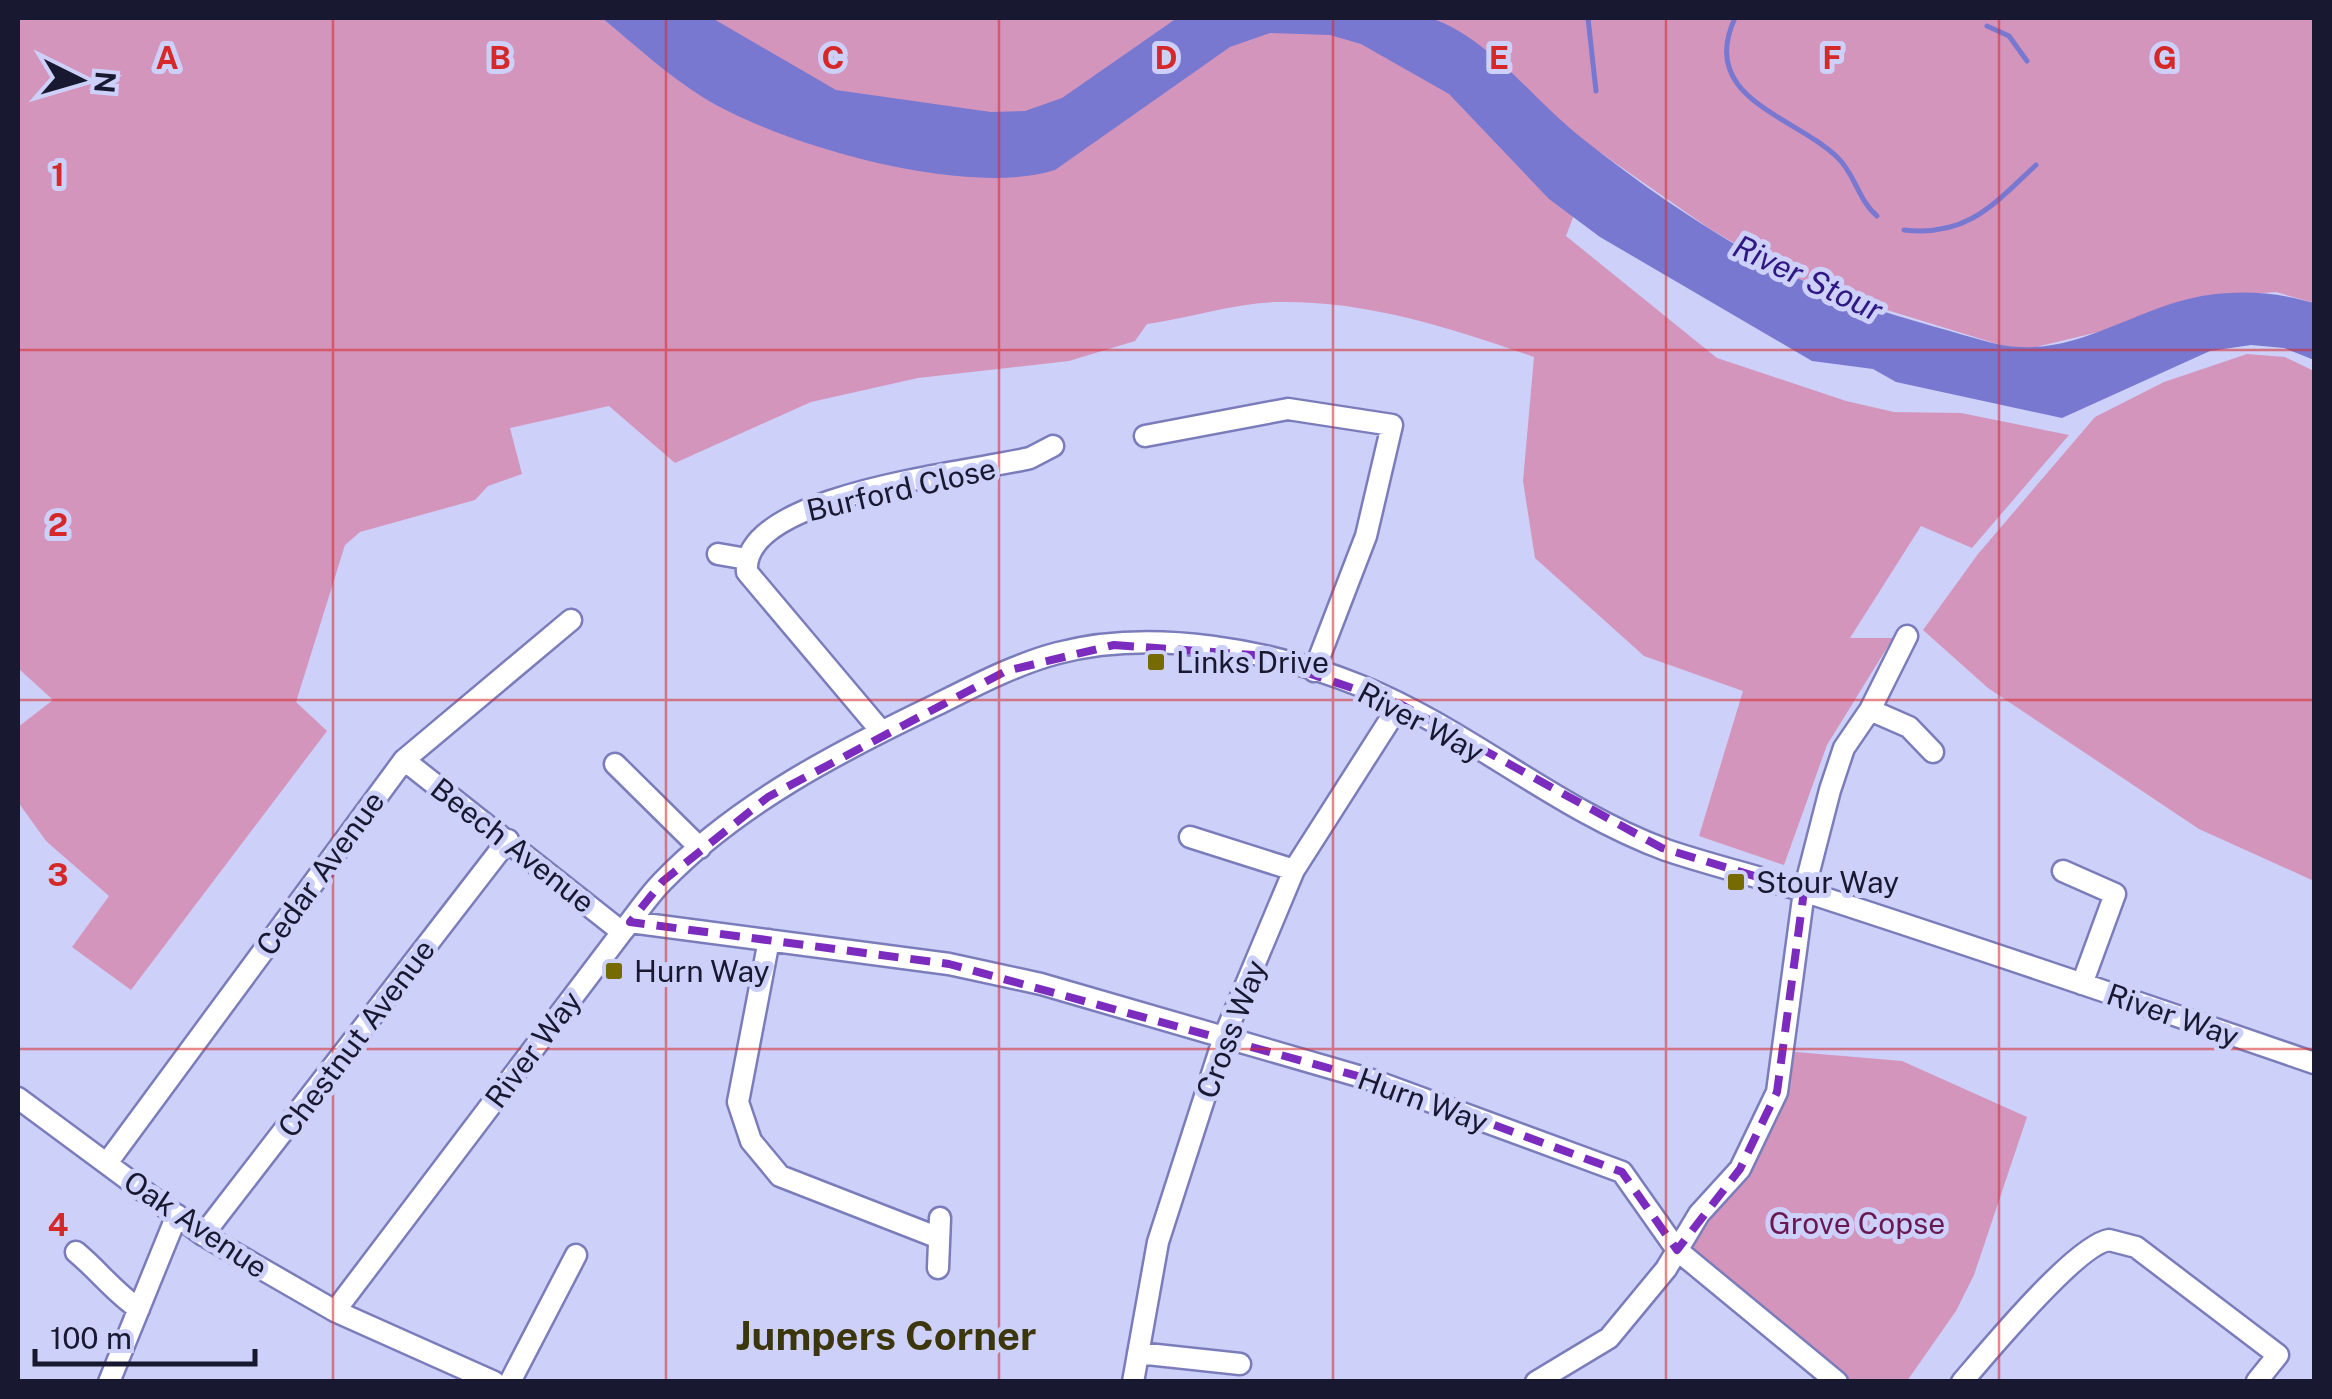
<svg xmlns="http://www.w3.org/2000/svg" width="2332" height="1399" font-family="'Public Sans',sans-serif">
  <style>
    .green { fill: #d495bc }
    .water { fill: #7878d1 }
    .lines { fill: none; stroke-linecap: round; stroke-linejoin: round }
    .stream { stroke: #7878d1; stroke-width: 5 }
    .minor-casing { stroke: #7b7dbb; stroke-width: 25 }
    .minor { stroke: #fff; stroke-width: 20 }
    .marked { fill: none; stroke: #7b2cbf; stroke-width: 8; stroke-dasharray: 20 12; stroke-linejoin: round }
    .grid { fill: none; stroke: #d62828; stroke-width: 2.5; stroke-opacity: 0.55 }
    .poi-dot { fill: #766a03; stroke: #cdd0f9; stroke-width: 4 }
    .labels { text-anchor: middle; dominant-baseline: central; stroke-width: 10; stroke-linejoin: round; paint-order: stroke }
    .street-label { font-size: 30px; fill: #181831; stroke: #cdd0f9 }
    .poi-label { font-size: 30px; fill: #181831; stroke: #cdd0f9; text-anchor: start }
    .park-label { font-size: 30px; fill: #691852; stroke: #cdd0f9 }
    .water-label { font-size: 32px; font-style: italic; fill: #2f1883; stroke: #cdd0f9 }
    .district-label { font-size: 40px; font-weight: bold; fill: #3c360c; stroke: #cdd0f9 }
    .grid-label { font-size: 32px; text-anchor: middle; font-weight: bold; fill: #d62828; stroke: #cdd0f9; stroke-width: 10; stroke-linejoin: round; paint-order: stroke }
  </style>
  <rect width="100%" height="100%" fill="#cdd0f9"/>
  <path class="green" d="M18 18H602L658 64 700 18H2314V303L2276 292 2188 299 2111 329 2020 351 1835 294 1786 273 1710 229 1598 151 1566 236 1717 358 1846 401 1894 412 1961 413 2069 435 1972 548 1921 526 1850 638H1893L1827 745 1784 865 1699 836 1743 691 1644 656 1535 558 1523 481 1534 357C1452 328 1365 300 1277 302 1235 303 1189 318 1147 324L1135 341 1069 361 918 378 811 402 675 463 609 406 510 428 522 474 488 486 475 500 360 532 345 545 296 702 327 731 131 990 72 947 109 896 46 841 18 802V727L53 700 18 668Z
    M2247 354 2285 357 2314 371V881L2199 829 1988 688 1923 630 1978 554 2095 417 2164 382Z
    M1784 1051 1902 1061 2027 1117 1974 1275 1956 1311 1907 1381H1837L1677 1250 1740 1169Z"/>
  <path class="water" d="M602 18H712L836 90 991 112 1025 111 1062 98 1177 18H1431C1492 40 1532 99 1583 139 1645 188 1715 236 1785 272 1847 304 1919 322 1985 341 2062 364 2117 317 2188 299 2230 289 2273 291 2314 303V360L2284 348 2251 345 2210 351 2062 418 1896 382 1873 369 1812 361 1600 237 1549 199 1449 94 1361 44 1330 35 1270 33 1230 47 1055 170C966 198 783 146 704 98 667 75 635 45 602 18Z"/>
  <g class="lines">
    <path class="stream" d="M1588 18 1596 91
      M1735 18C1697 99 1796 116 1838 158 1855 174 1858 200 1877 216
      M1987 26 2009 36 2027 61
      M1904 230C1968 237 1994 204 2036 165"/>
    <g class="minor-casing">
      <path id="minor" d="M1145 436 1288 409 1392 425 1366 536 1314 671
        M718 554 747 559
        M1870 710 1909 727 1933 752
        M881 731 747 572C740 494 973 472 1030 458L1053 446
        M404 760 622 932
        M615 764 700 848
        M1190 837 1294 870
        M2063 871 2115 894 2082 984
        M630 922 949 964 1041 984 1372 1080 1622 1172 1677 1250 1837 1382
        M769 940 738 1102 751 1141 780 1176 939 1238
        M18 1098 203 1235 335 1311 494 1382
        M107 1163 404 760 571 620
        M203 1235 508 840
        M76 1252C99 1271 115 1293 139 1309
        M938 1268 940 1218
        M335 1311 622 932C636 915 648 896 663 881 738 803 842 750 938 704 976 685 1016 664 1058 653 1153 628 1272 650 1361 686 1467 729 1557 810 1666 850 1713 866 1762 877 1809 893 1978 948 2146 1005 2314 1063
        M1138 1353 1240 1364
        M109 1382 177 1215
        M510 1382 576 1255
        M1133 1382 1158 1242 1224 1037 1294 870 1400 704
        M1536 1382 1609 1338 1666 1269 1699 1214 1740 1169 1777 1092 1804 891 1830 790 1844 748 1870 710 1907 636
        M1962 1382C1988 1352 2076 1245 2109 1240L2136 1247 2278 1355 2257 1381"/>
    </g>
    <use href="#minor" class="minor"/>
  </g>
  <path class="marked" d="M1114 645 1254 655 1400 704 1662 848 1804 891 1777 1092 1740 1169 1677 1250 1622 1172 1372 1080 949 964 630 922 663 881 768 797 1006 671Z"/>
  <path class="grid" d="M333 18V1382M666 18V1382M999 18V1382M1333 18V1382M1666 18V1382M1999 18V1382M18 350H2314M18 700H2314M18 1049H2314"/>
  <g class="poi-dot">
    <rect x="1146" y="652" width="20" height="20" rx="5"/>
    <rect x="1726" y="872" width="20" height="20" rx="5"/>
    <rect x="604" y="961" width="20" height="20" rx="5"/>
  </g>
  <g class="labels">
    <g class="street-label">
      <text transform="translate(901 489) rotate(-13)">Burford Close</text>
      <text transform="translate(1421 722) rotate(28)">River Way</text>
      <text transform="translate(513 845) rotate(38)">Beech Avenue</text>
      <text transform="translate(320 873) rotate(-54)">Cedar Avenue</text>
      <text transform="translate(2173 1015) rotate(19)">River Way</text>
      <text transform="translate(1231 1029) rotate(-69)">Cross Way</text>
      <text transform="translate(356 1038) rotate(-53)">Chestnut Avenue</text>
      <text transform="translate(533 1049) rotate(-53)">River Way</text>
      <text transform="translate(1423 1100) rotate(20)">Hurn Way</text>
      <text transform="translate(196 1224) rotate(34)">Oak Avenue</text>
    </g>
    <g class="poi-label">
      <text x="1176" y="662">Links Drive</text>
      <text x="1756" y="882">Stour Way</text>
      <text x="634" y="971">Hurn Way</text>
    </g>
    <g class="park-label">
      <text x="1857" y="1223">Grove Copse</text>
    </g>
    <g class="water-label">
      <text transform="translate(1808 278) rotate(25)">River Stour</text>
    </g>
    <g class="district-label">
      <text x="886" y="1335">Jumpers Corner</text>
    </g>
  </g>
  <g class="grid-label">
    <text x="167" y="69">A</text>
    <text x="500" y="69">B</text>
    <text x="833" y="69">C</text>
    <text x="1166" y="69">D</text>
    <text x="1499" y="69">E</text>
    <text x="1832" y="69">F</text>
    <text x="2165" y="69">G</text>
    <text x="58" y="186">1</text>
    <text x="58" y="536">2</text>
    <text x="58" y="886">3</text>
    <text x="58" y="1236">4</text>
  </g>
  <rect width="2332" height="1399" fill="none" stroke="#181831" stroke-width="40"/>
  <g transform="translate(80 80) rotate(95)" stroke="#cdd0f9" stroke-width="8" paint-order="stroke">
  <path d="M0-8L18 38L0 25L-18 38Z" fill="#181831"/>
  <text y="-15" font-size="28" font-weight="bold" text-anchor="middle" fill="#181831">N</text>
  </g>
  <path d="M35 1349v15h220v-15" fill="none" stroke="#181831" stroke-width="5"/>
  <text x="50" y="1349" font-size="30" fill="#181831" stroke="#cdd0f9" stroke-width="8" paint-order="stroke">100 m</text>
</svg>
